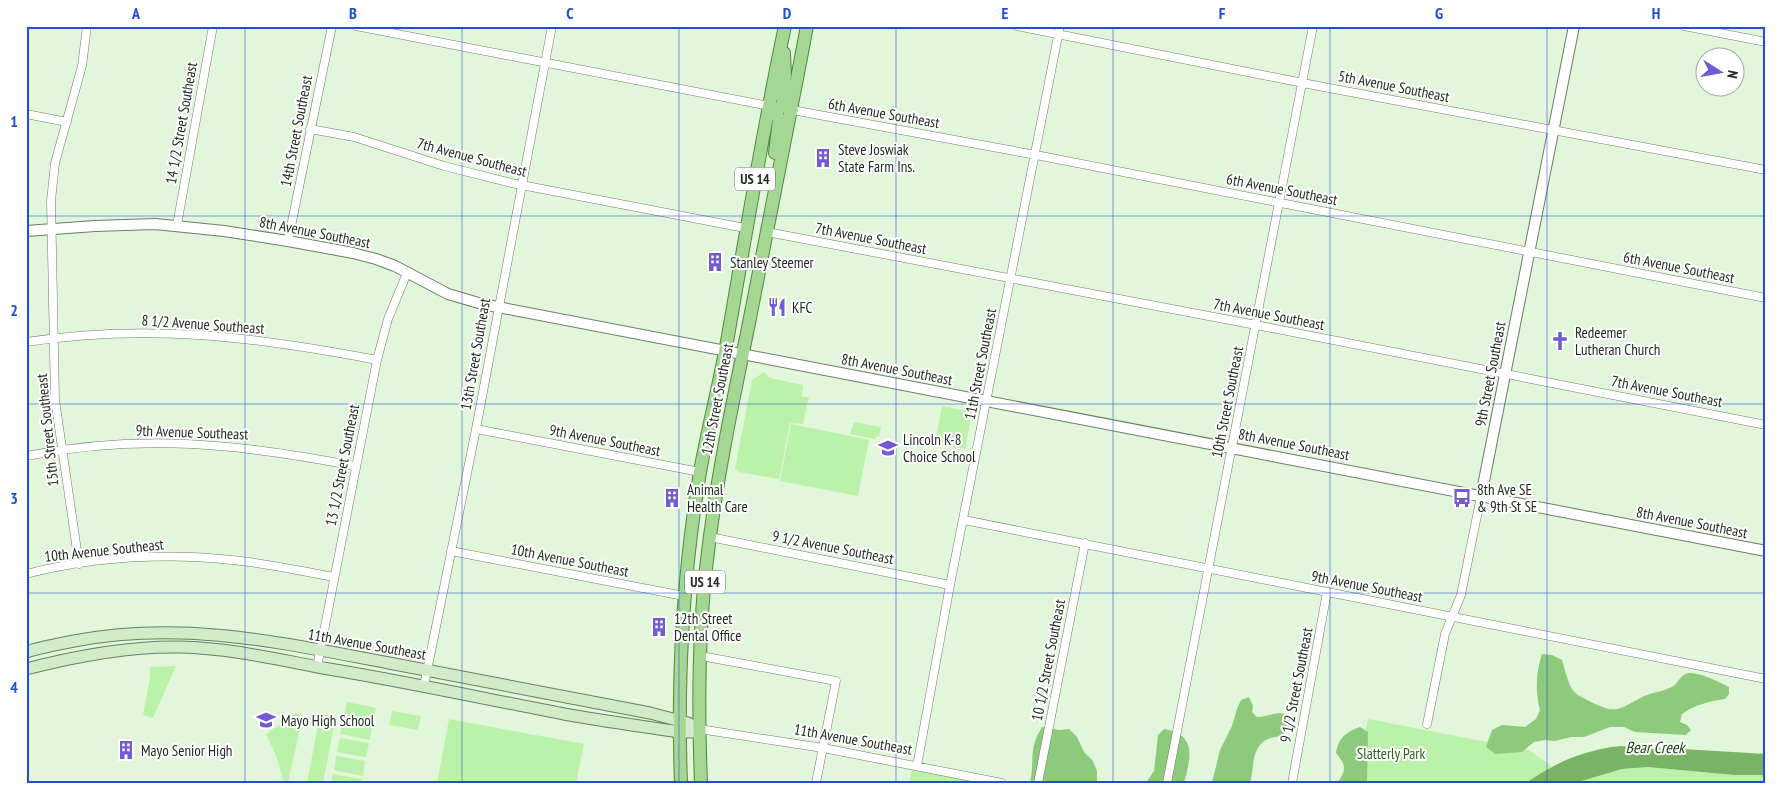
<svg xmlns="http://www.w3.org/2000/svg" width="1792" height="809" font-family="'PT Sans Narrow',sans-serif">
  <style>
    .green { fill: #bbf2aa }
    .forest { fill: #8eca7b }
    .water { fill: #79b466 }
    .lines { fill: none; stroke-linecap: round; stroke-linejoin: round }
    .minor-casing { stroke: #6b7e65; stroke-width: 9 }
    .tertiary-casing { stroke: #6b7e65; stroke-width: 12 }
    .secondary-casing { stroke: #6b7e65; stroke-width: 13 }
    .primary-casing { stroke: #50893d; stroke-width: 14 }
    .minor { stroke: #fff; stroke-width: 8 }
    .tertiary { stroke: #fff; stroke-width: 10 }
    .secondary { stroke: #d2ebc9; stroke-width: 11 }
    .primary { stroke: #a5d794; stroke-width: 12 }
    .grid { fill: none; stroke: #1d4ed8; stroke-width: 1; stroke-opacity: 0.55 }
    .labels { text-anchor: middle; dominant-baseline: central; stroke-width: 4; stroke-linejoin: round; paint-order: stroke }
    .shield { fill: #fff; stroke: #656b63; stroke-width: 1 }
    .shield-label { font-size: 14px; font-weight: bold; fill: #232b20 }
    .street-label { font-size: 15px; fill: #232b20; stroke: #fff }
    .poi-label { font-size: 15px; fill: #232b20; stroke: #fff; text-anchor: start }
    .park-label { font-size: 15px; fill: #2d6517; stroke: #fff }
    .water-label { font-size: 16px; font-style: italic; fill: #1d440f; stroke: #fff }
    .neatline { fill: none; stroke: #1d4ed8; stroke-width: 2 }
    .grid-label { font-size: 16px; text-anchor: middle; font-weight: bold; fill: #1d4ed8 }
  </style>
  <rect width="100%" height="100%" fill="#e1f6da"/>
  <path class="green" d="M764 372 770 378 803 385 802 397H809L803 424 790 423 779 479 739 472 735 469 752 380Z
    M942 406 972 412 965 449 935 444Z
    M854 422 881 427 879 437 876 436 875 439 850 434Z
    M791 424 869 440 858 496 780 481Z
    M176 666 153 718 143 715 150 678V667Z
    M347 702 376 708 373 722 344 716Z
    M392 711 421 716 418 730 389 725Z
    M295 713 302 715V721L288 782 284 783 277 758 266 734Z
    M320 714 336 716 323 783H307Z
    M449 719 584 744 576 783H437Z
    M1368 719 1529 750 1551 766 1541 783H1355Z
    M343 720 372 726 370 740 340 734Z
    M340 738 369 743 366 757 337 752Z
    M336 756 365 761 363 776 334 770Z
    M913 765 1000 783H909Z
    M1648 767 1734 775H1766V783H1575L1622 769Z
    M333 774 362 779 361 783H331Z"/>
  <path class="forest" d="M1542 654 1552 655 1562 660C1564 667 1569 685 1572 689 1577 696 1584 698 1591 702 1620 717 1621 706 1647 695 1655 692 1664 691 1672 687 1679 683 1680 674 1689 673 1700 672 1719 682 1729 687V694L1725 699C1710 701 1694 705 1682 714L1680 722 1687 725 1691 730 1686 735 1635 732 1624 727H1610L1584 737H1571L1555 741 1545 740 1534 742 1522 752 1495 754 1486 747 1492 730 1502 725 1525 727 1536 719 1540 710C1535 692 1536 672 1542 654Z
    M1249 697 1253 706 1252 712 1257 717C1269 717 1273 711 1286 714L1291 720C1284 745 1271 731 1260 745 1251 757 1254 770 1250 783H1212L1220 750 1232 726 1237 709 1241 700Z
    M1042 727 1059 730 1069 729 1077 737 1084 752 1093 761 1097 771V783H1030C1035 760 1028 749 1042 727Z
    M1360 727 1368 732 1367 783H1337C1347 770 1346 765 1336 753 1338 738 1346 732 1360 727Z
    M1164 729C1197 735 1191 757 1184 783H1146L1154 771 1158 735Z"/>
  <path class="water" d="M1621 746 1648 749 1665 748 1766 754V775H1734L1648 767 1622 769 1575 783H1526C1556 762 1584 750 1621 746Z"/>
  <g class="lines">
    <g class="minor-casing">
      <path id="minor" d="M356 26 769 106
        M1017 26 1313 85 1766 170
        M1684 26 1766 42
        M792 110 1036 155 1766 298
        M26 114 67 122
        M310 129 354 137 444 166 511 183 745 228
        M177 225 213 26
        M767 232 1256 325 1766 425
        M288 241 332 26
        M26 342C149 323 256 337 377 360
        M476 429 700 472
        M26 456C142 433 241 444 355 466
        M964 520 1766 679
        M710 537 950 585
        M451 551 684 596
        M79 564 55 400 51 201 55 163 82 66 87 26
        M26 574C92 557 164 553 232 560 266 563 300 571 334 577
        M701 656 836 681 816 783
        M317 667 377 360 388 319 407 273
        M424 686 476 429 552 26
        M1427 724 1445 634 1461 595 1481 496
        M699 729 823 748 1002 783
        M917 766 950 585 1060 26
        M1038 783 1085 543
        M1167 783 1313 26
        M1292 783 1327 592"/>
    </g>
    <g class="tertiary-casing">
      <path id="tertiary" d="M26 231 95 226 155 224 224 231 288 241 353 253 376 259 395 266 448 294 482 304 1766 551
        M1481 496 1574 26"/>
    </g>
    <g class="secondary-casing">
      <path id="secondary" d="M26 652C42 647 58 644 74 641 184 620 282 643 389 663 476 679 563 696 650 713L688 723 699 729
        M26 669C76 656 128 646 180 647 230 648 280 660 329 669 408 682 486 699 564 714 602 721 641 726 680 732H691L699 729"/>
    </g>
    <g class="primary-casing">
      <path id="primary" d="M784 53 785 76 782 98 785 107 792 110
        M769 106 775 108 779 120 775 153
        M681 783C677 679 683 574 700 472 708 427 720 382 728 336 746 233 763 129 785 26
        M701 783C698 709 698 634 707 560 716 482 732 405 748 328 768 228 788 127 807 26"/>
    </g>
    <use href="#minor" class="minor"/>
    <use href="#tertiary" class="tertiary"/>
    <use href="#secondary" class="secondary"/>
    <use href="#primary" class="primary"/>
  </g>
  <path class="grid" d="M245 26V783M462 26V783M679 26V783M896 26V783M1113 26V783M1330 26V783M1547 26V783M26 216H1766M26 404H1766M26 593H1766"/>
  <defs>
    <g id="building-bare" transform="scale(1.5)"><path d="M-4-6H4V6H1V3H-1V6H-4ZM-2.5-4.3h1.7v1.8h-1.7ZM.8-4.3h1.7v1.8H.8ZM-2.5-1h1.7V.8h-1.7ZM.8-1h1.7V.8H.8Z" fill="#735ad4" stroke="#fff" stroke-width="2.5" paint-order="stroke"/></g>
    <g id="restaurant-bare" transform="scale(1.5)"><path d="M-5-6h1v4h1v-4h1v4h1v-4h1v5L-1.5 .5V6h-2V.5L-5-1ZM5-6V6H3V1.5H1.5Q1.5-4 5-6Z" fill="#735ad4" stroke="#fff" stroke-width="2.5" paint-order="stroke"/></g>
    <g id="church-bare" transform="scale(1.5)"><path d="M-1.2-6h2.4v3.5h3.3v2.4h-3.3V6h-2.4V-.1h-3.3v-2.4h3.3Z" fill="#735ad4" stroke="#fff" stroke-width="2.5" paint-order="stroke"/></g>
    <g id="school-bare" transform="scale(1.5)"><path d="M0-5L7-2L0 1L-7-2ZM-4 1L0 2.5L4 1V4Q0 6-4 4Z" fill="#735ad4" stroke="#fff" stroke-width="2.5" paint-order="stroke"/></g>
    <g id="bus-bare" transform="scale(1.5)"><path d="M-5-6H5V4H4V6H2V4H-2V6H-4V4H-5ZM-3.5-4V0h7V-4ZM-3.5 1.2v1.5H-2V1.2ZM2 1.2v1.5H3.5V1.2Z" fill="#735ad4" stroke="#fff" stroke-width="2.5" paint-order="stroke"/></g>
  </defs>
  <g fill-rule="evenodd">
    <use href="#building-bare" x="823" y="158"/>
    <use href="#building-bare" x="715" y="262"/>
    <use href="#restaurant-bare" x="777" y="307"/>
    <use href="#church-bare" x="1560" y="341"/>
    <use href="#school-bare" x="888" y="448"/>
    <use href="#building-bare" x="672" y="498"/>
    <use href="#bus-bare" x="1462" y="498"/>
    <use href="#building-bare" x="659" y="627"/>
    <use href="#school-bare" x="266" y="720"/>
    <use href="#building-bare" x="126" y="750"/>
  </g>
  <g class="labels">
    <g class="shield">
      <rect x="735" y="167.5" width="40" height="23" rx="4"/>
      <rect x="685" y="570.5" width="40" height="23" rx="4"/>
    </g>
    <g class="shield-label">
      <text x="755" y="179">US 14</text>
      <text x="705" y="582">US 14</text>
    </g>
    <g class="street-label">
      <text transform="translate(1394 86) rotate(11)">5th Avenue Southeast</text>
      <text transform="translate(884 113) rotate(10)">6th Avenue Southeast</text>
      <text transform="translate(181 123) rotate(-80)">14 1/2 Street Southeast</text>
      <text transform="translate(296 131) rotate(-79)">14th Street Southeast</text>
      <text transform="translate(472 157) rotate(15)">7th Avenue Southeast</text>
      <text transform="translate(1282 189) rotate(11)">6th Avenue Southeast</text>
      <text transform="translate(315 232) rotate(11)">8th Avenue Southeast</text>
      <text transform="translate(871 238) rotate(11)">7th Avenue Southeast</text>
      <text transform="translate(1679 267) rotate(11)">6th Avenue Southeast</text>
      <text transform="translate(1269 314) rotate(11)">7th Avenue Southeast</text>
      <text transform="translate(203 324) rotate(4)">8 1/2 Avenue Southeast</text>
      <text transform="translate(475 354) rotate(-80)">13th Street Southeast</text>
      <text transform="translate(980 364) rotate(-79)">11th Street Southeast</text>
      <text transform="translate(897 369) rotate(11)">8th Avenue Southeast</text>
      <text transform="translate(1490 374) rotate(-79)">9th Street Southeast</text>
      <text transform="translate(1667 391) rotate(11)">7th Avenue Southeast</text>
      <text transform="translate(717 399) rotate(-79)">12th Street Southeast</text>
      <text transform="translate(1227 402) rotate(-79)">10th Street Southeast</text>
      <text transform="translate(47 430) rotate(-96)">15th Street Southeast</text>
      <text transform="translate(192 432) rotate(2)">9th Avenue Southeast</text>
      <text transform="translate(605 440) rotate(11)">9th Avenue Southeast</text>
      <text transform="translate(1294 444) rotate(11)">8th Avenue Southeast</text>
      <text transform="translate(342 465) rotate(-79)">13 1/2 Street Southeast</text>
      <text transform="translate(1692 522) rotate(11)">8th Avenue Southeast</text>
      <text transform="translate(833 547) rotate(11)">9 1/2 Avenue Southeast</text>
      <text transform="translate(104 550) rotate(-6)">10th Avenue Southeast</text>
      <text transform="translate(570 560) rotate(11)">10th Avenue Southeast</text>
      <text transform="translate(1367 586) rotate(11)">9th Avenue Southeast</text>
      <text transform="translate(367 644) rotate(10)">11th Avenue Southeast</text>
      <text transform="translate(1048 660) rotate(-79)">10 1/2 Street Southeast</text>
      <text transform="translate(1296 685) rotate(-79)">9 1/2 Street Southeast</text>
      <text transform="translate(853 739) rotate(10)">11th Avenue Southeast</text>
    </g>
    <g class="poi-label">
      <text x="838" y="149">Steve Joswiak<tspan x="838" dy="17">State Farm Ins.</tspan></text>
      <text x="730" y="262">Stanley Steemer</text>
      <text x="792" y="307">KFC</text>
      <text x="1575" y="332">Redeemer<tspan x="1575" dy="17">Lutheran Church</tspan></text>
      <text x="903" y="439">Lincoln K-8<tspan x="903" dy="17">Choice School</tspan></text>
      <text x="687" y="489">Animal<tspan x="687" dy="17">Health Care</tspan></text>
      <text x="1477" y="489">8th Ave SE<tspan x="1477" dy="17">&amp; 9th St SE</tspan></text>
      <text x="674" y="618">12th Street<tspan x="674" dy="17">Dental Office</tspan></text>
      <text x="281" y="720">Mayo High School</text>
      <text x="141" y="750">Mayo Senior High</text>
    </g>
    <g class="park-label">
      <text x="1391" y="753">Slatterly Park</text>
    </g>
    <g class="water-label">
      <text x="1655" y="747">Bear Creek</text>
    </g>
  </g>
  <rect width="1792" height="809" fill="none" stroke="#ffffff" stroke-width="55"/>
  <g transform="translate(1720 72) rotate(101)"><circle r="24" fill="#ffffff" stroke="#a7aaa6"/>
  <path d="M0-4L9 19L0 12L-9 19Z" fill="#735ad4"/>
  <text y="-8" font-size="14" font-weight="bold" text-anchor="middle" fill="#232b20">N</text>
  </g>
  <rect x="28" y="28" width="1736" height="754" class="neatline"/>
  <g class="grid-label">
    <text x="136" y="19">A</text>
    <text x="353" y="19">B</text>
    <text x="570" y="19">C</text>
    <text x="787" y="19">D</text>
    <text x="1005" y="19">E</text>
    <text x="1222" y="19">F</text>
    <text x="1439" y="19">G</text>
    <text x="1656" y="19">H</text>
    <text x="14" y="127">1</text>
    <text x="14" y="316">2</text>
    <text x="14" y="504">3</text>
    <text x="14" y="693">4</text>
  </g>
</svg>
